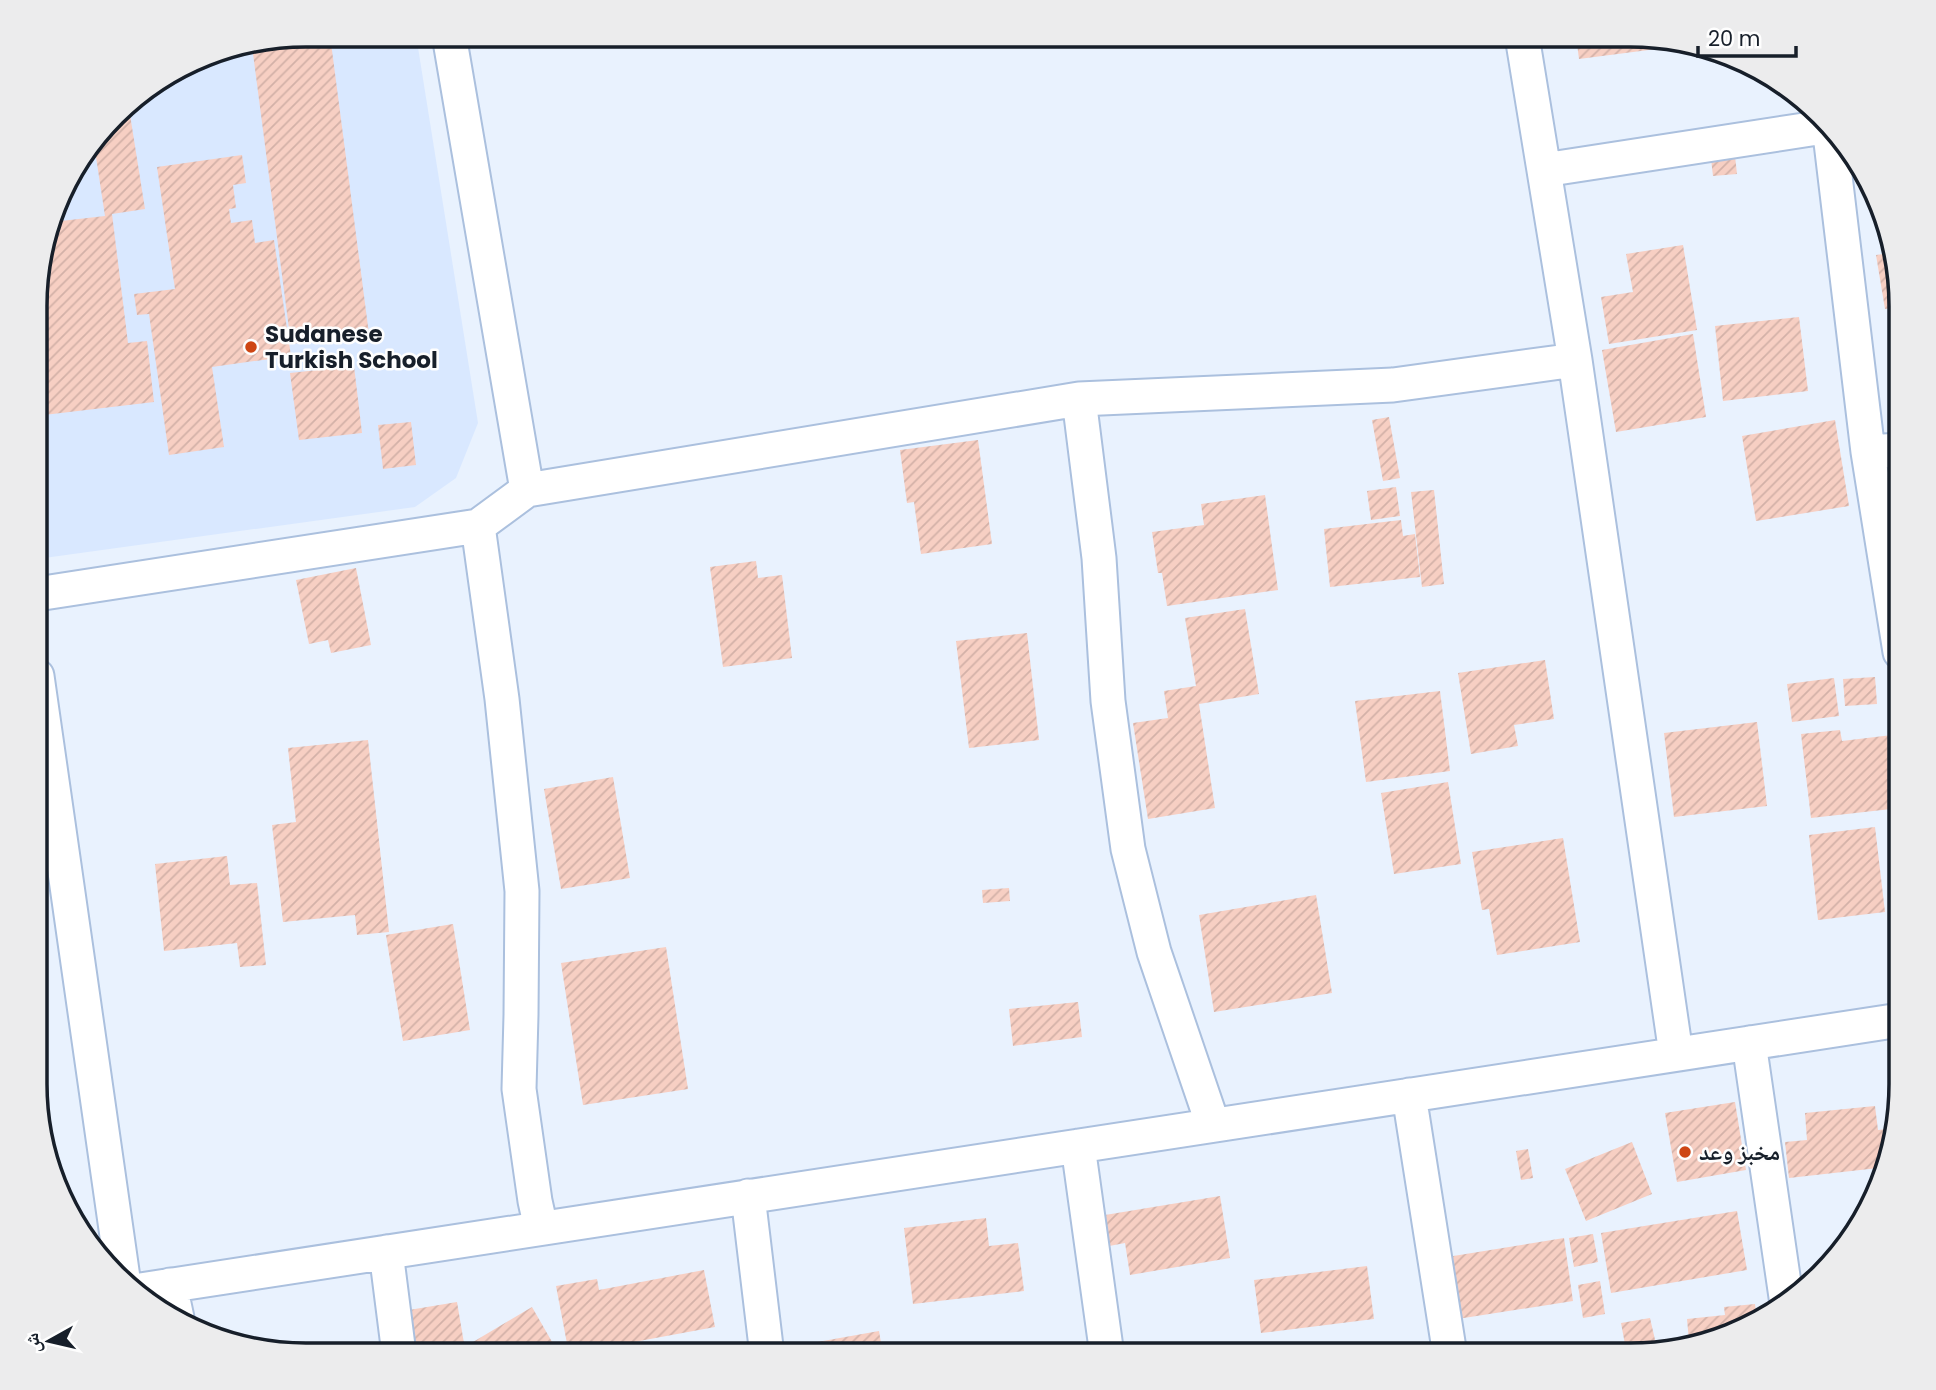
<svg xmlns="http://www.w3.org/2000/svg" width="1936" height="1390" font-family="Poppins,'Noto Naskh Arabic',sans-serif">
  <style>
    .built { fill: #d9e8ff }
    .building { fill: url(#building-hatch) }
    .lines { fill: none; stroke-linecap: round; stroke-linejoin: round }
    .minor-casing { stroke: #abc0de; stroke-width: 37 }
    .minor { stroke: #fff; stroke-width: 33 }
    .poi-dot { fill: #ce4614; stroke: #fefefe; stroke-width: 2.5 }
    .labels { text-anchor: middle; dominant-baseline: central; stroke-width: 5; stroke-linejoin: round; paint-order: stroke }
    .poi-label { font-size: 23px; font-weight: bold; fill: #171f2a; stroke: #fefefe; text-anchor: start }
    .rim { fill: none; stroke: #171f2a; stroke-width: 3.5 }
  </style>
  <defs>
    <pattern id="building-hatch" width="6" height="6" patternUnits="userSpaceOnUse" patternTransform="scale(1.75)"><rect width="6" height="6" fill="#f7cfc3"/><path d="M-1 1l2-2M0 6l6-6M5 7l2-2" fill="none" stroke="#d3b1a8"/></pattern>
  </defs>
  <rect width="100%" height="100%" fill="#e9f2fe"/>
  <path class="built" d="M306 35H416L478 423 456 478 415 507 37 559V271L63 186 127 103 203 56Z"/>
  <path class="building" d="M306 35H330L369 334 291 344 252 46Z
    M1576 36H1647L1663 39 1664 48 1579 59Z
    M128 102 145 209 112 214 128 343 147 341 154 402 44 415 37 362 48 360 37 271 52 222 105 216 96 157 83 159Z
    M242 155 246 183 233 185 236 208 229 209 231 223 252 220 255 243 274 240 291 356 212 367 224 447 169 455 149 314 137 315 134 294 175 289 157 167Z
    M1735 156 1737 174 1713 176 1711 159Z
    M1683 245 1697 330 1609 344 1601 297 1633 292 1626 254Z
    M1891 253 1900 289V307L1885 309 1876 255Z
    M1799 317 1808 391 1723 401 1715 326Z
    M1900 332V371H1899L1893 333Z
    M1693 334 1706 417 1616 432 1602 350Z
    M354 366 362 433 299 440 290 373Z
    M1389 417 1400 478 1383 481 1372 420Z
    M1835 420 1849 506 1756 521 1742 436Z
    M411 422 416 465 383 469 378 425Z
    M978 440 992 544 921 554 914 502 907 503 900 450Z
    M1900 475V569L1886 477Z
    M1396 487 1400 516 1371 520 1367 491Z
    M1434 490 1444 584 1422 587 1411 492Z
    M1265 495 1278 590 1167 606 1162 573H1158L1152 532 1204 525 1201 504Z
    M1401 520 1403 536 1415 534 1420 577 1330 587 1324 529Z
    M756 561 758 578 782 575 792 658 723 667 710 567Z
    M356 568 371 645 331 653 328 640 309 644 296 580Z
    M1245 609 1259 694 1199 704 1215 808 1148 819 1133 723 1168 718 1164 691 1196 686 1185 618Z
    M1027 633 1039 740 969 748 956 641Z
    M1545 660 1554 719 1514 725 1518 746 1471 754 1458 673Z
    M1875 677 1877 704 1845 706 1843 679Z
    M1834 678 1839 716 1792 722 1787 684Z
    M1440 691 1450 771 1366 782 1355 701Z
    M1757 722 1767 806 1674 817 1664 733Z
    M1840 730 1842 741 1892 735 1898 782H1900V808L1811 818 1801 734Z
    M368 740 389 932 357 935 355 915 283 922 272 825 296 822 288 748Z
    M613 777 630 878 561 889 544 789Z
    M1448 782 1461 864 1394 874 1381 793Z
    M1875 827 1885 912 1818 920 1809 835Z
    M1563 838 1580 942 1497 955 1489 909 1482 910 1472 852Z
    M227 856 230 885 257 883 266 965 240 967 237 943 164 951 155 864Z
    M1009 888 1010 901 983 903 982 890Z
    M1316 895 1332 993 1214 1012 1199 915Z
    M453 924 470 1030 403 1041 386 935Z
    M666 947 688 1089 583 1105 561 963Z
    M1078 1002 1082 1037 1013 1046 1009 1009Z
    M1735 1102 1746 1170 1677 1182 1665 1113Z
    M1875 1106 1878 1130 1889 1129 1891 1148 1887 1167 1789 1178 1785 1142 1807 1140 1805 1113Z
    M1632 1142 1652 1194 1586 1221 1565 1169Z
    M1528 1149 1533 1178 1521 1180 1516 1151Z
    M1220 1196 1230 1258 1130 1275 1125 1243 1104 1247 1099 1216Z
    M1737 1211 1747 1270 1611 1293 1601 1233Z
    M986 1218 989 1246 1018 1243 1024 1291 913 1304 904 1228Z
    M1593 1234 1598 1262 1574 1267 1569 1238Z
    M1564 1238 1573 1301 1451 1320 1441 1258Z
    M1367 1266 1374 1319 1261 1333 1254 1280Z
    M704 1270 715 1327 569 1354 556 1286 597 1279 599 1290Z
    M1600 1281 1605 1314 1583 1318 1578 1285Z
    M457 1302 466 1355 410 1354 403 1311Z
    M1755 1304 1757 1321 1750 1327 1689 1341 1687 1319 1725 1315 1724 1307Z
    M532 1307 555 1347 542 1355H480L473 1342Z
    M1650 1318 1656 1344 1680 1340 1681 1343 1627 1355 1621 1323Z
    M879 1331 883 1355H797L795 1346Z
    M1350 1345 1352 1355H1329L1328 1349Z
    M1319 1346 1320 1355H1271V1353Z"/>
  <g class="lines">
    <g class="minor-casing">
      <path id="minor" d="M449 35 527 490
        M1522 36 1575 360 1676 1054
        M1830 134 1868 452 1900 652
        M1544 170 1824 127
        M1079 399 1099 558 1108 701 1128 849 1154 952 1213 1125
        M1868 452 1900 450
        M478 526 502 699 522 891 521 1015 519 1089 535 1201 541 1228
        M37 594 478 526 527 490 1079 399 1393 385 1575 360
        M37 676 123 1278
        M1749 1043 1786 1297
        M1409 1095 1450 1355
        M1078 1146 1107 1355
        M748 1196 767 1355
        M386 1252 399 1354
        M170 1285 177 1318
        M134 1291 1900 1020"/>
    </g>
    <use href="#minor" class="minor"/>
  </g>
  <g class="poi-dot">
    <circle cx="251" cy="347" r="7"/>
    <circle cx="1685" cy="1152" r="7"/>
  </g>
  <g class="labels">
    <g class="poi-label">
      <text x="265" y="334">Sudanese<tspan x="265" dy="26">Turkish School</tspan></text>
      <text x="1699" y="1152">مخبز وعد</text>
    </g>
  </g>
  <path d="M0 0H1936V1390H0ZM306 47H1630A259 259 0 0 1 1889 306V1084A259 259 0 0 1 1630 1343H306A259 259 0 0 1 47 1084V306A259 259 0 0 1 306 47Z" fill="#ececed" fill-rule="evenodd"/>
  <path class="rim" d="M306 47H1630A259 259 0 0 1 1889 306V1084A259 259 0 0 1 1630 1343H306A259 259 0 0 1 47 1084V306A259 259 0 0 1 306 47Z"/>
  <g transform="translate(49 1341) rotate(262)" stroke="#fefefe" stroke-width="5" paint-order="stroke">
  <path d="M0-5L12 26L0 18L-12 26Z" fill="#171f2a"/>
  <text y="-10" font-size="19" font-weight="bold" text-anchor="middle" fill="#171f2a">ش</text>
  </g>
  <path d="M1698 46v10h98v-10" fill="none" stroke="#171f2a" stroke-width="3.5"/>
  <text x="1708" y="46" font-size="21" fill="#171f2a" stroke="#fefefe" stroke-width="5" paint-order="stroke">20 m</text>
</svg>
